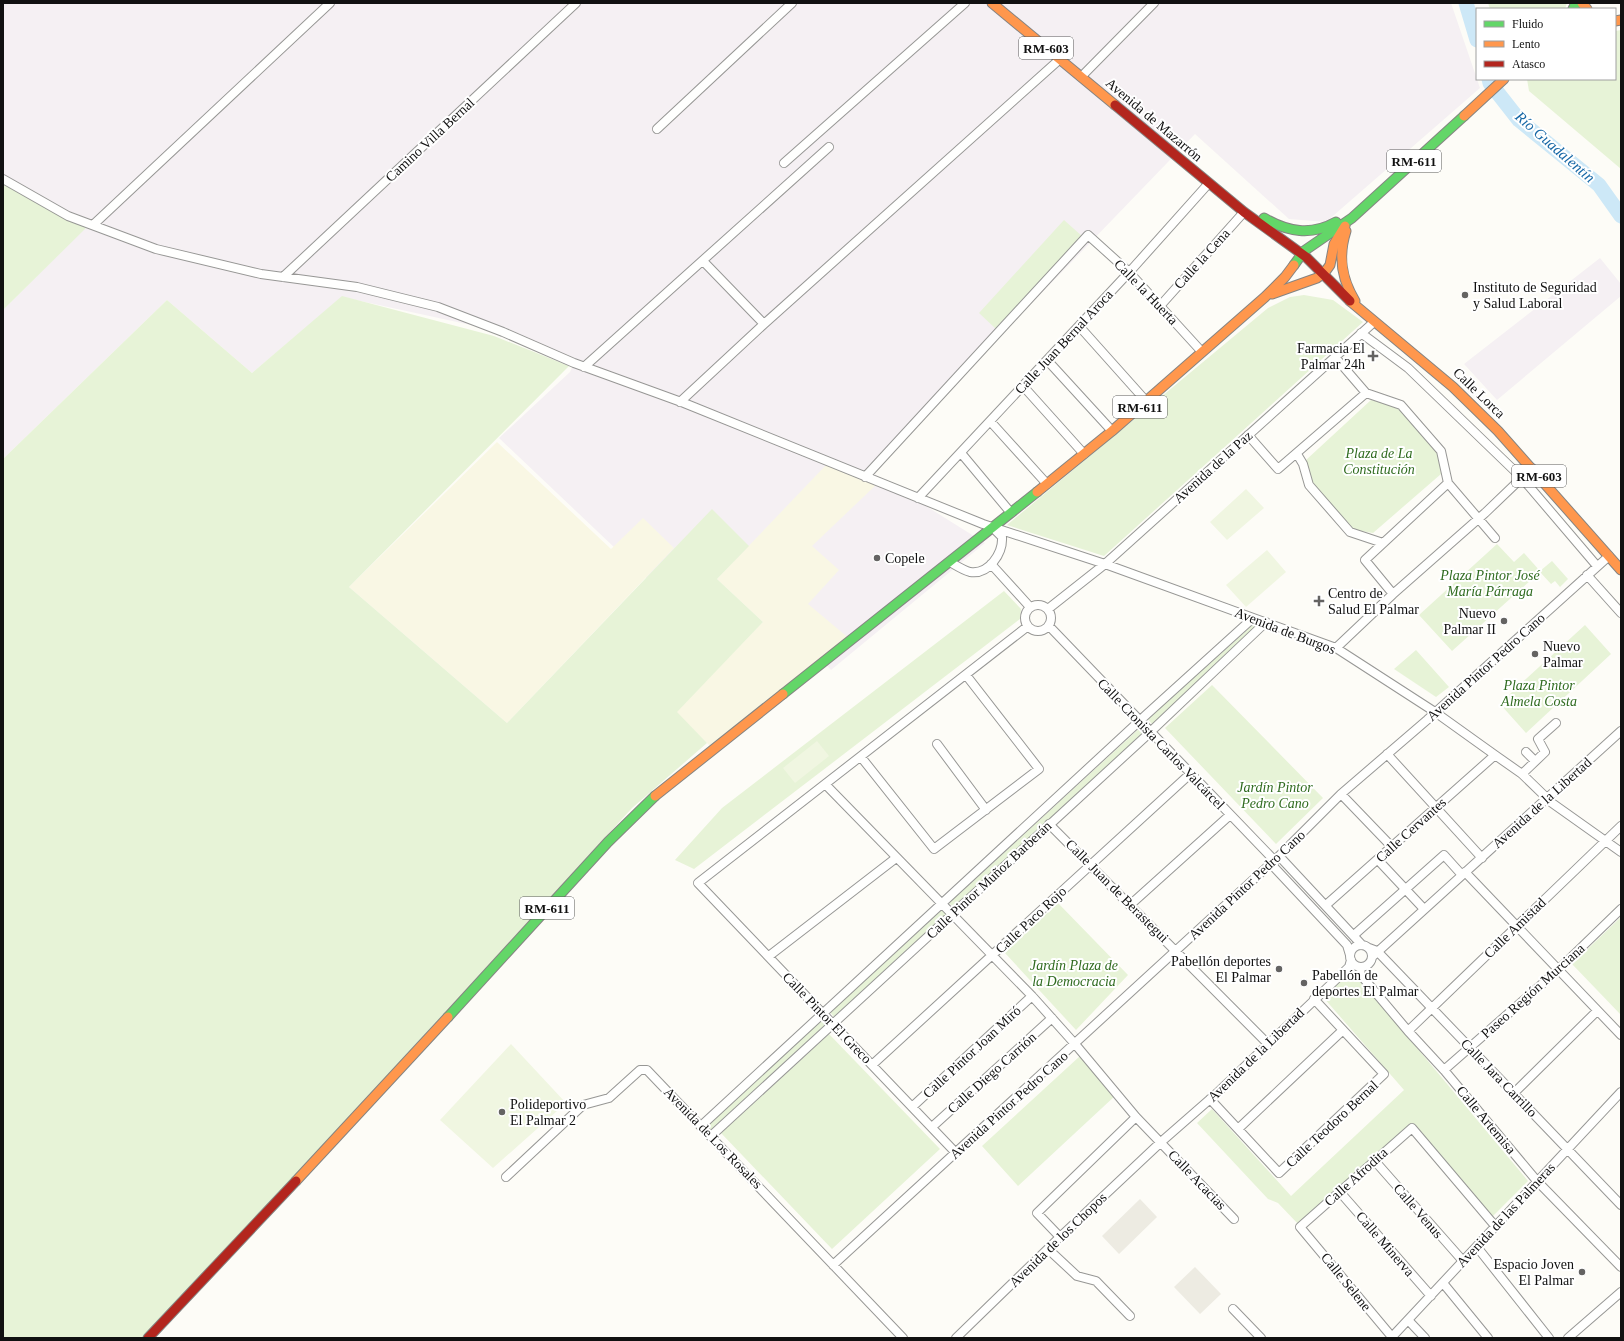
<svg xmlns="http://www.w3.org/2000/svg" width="1624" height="1341" font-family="Georgia,serif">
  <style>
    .industrial { fill: #f5f0f3 }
    .farmland { fill: #f9f7e4 }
    .green { fill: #e7f3d7 }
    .pitch { fill: #f0f6e1 }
    .plaza { fill: #edebe2 }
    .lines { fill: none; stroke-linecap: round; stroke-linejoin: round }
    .river { stroke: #cde8f7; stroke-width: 15 }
    .street-casing { stroke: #979795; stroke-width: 10 }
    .fast-casing { stroke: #858482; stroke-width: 11 }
    .slow-casing { stroke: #858482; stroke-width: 11 }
    .jam-casing { stroke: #858482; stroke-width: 11 }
    .street { stroke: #fffffe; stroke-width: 8 }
    .fast { stroke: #63d668; stroke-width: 9 }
    .slow { stroke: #ff974d; stroke-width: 9 }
    .jam { stroke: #b3261e; stroke-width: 9 }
    .poi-dot { fill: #646362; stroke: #fff; stroke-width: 1.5 }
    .labels { text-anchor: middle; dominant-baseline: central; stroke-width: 4; stroke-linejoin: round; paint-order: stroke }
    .shield { fill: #fff; stroke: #585858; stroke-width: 1 }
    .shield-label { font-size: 13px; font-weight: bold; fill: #111 }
    .street-label { font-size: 14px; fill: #111; stroke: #fff }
    .poi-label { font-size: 14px; fill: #111; stroke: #fff; text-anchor: start }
    .park-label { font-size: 14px; font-style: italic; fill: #2f6b1f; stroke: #fff }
    .water-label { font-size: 15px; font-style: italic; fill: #1768a6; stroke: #fff }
  </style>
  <rect width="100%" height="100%" fill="#fdfcf7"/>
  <path class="industrial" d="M3 3H1451L1480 88 1326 222 1289 219 1195 134 870 471 985 543 831 670 711 533 655 586 499 438 570 372 574 363 503 332 342 297 252 373 167 300 3 459V310L86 227 3 179Z
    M1600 258 1621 284V296L1497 400 1464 364Z"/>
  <path class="farmland" d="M497 442 611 549 643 518 674 548 507 723 349 587Z
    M828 463 878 483 812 546 839 570 808 604 851 640 713 749 676 712 763 622 717 579Z"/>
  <path class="green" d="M1488 3H1567L1565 9H1490Z
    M1621 30V169L1529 91 1527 79H1615V31Z
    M3 180 87 227 3 310Z
    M1064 220 1083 237 996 329 979 313Z
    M1304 295 1333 300 1363 322 1104 556 1007 525 1268 308 1290 297Z
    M342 296 494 336 569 366 349 587 507 723 712 509 749 546 717 579 763 622 677 712 707 743 632 808 148 1338H3V459L167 300 252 373Z
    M1371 400 1399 407 1439 453 1441 474 1373 533 1350 529 1312 484 1306 460Z
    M1497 544 1514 562 1524 553 1540 571 1552 561 1568 579 1560 587 1555 581 1551 584 1540 572 1452 651 1419 615Z
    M1004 591 1021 609 1020 619 694 869 675 860 722 808Z
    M1255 623 1261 625 1152 724 1148 719Z
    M1585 625 1611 654 1526 733 1500 704 1516 688Z
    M1416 650 1449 687 1436 697 1394 669Z
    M1212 685 1323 798 1276 844 1165 728Z
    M1142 726 1146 730 954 908 949 903Z
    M1058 903 1128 975 1076 1030 1005 953Z
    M943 909 947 914 834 1017 830 1012Z
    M1621 917V1015L1572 964Z
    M1352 970 1528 1181 1492 1217 1413 1124 1299 1225 1278 1203 1268 1199 1197 1123 1212 1109 1291 1196 1404 1090 1323 997Z
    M823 1018 827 1023 711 1131 706 1125Z
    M829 1034 940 1149 832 1249 721 1133Z
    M1080 1056 1116 1095 1018 1186 982 1146Z"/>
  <path class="pitch" d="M1246 489 1264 508 1227 540 1210 522Z
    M1267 550 1286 572 1246 607 1226 585Z
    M817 741 829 756 795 783 783 768Z
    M511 1044 566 1103 493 1168 440 1120Z"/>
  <path class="plaza" d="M1140 1199 1157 1217 1119 1254 1102 1236Z
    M1195 1267 1221 1294 1200 1314 1174 1287Z"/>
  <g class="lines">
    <path class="river" d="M1466 3 1477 40
      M1489 79 1490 83 1519 120 1599 185 1621 216"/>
    <g class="street-casing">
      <path id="street" d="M1081 77 1154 3
        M657 129 792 3
        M784 163 965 3
        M3 179 68 216 156 249 261 274 357 287 438 307 503 332 574 363 684 403 983 524 1105 564 1336 648 1435 712 1495 755 1522 774 1552 803 1621 852
        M93 225 330 3
        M703 261 764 324
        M283 277 576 3
        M1160 306 1244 212
        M1079 326 1146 401
        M1361 333 1408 368 1522 478 1597 566
        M1335 357 1366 393 1401 405 1441 451 1448 483 1495 538
        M1047 360 1112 431
        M584 367 829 147
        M1023 386 1084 454
        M680 402 764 324 1060 59
        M990 421 1047 484
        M1248 435 1278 469 1366 393
        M961 453 1011 513
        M1297 454 1303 464 1309 485 1350 532 1383 543
        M865 477 1088 235 1129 272 1202 352
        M918 498 1133 268 1209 183
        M950 562C957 566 963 570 970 572 989 575 1003 553 1002 537L995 530
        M991 564 1030 607
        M1587 575 1621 613
        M1393 594 1365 560 1448 483
        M1025 618a13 13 0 1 1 26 0a13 13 0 1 1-26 0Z
        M1048 609 1105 564 1374 322
        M1049 626 1275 861
        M1336 648 1393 594 1485 513 1532 468
        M937 744 986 810
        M1526 752 1535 761
        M1387 754 1482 858
        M861 757 934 849 1039 769 966 675
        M1522 774 1545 752 1538 739 1556 723
        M825 784 1032 996 1075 1044 1136 1117 1234 1219
        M1341 794 1392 847
        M1049 824 1268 1044
        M1279 856 1362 945
        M1378 860 1424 909
        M1271 864 1347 945 1350 955
        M1465 872 1621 1035
        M1130 905 1230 815
        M1326 905 1495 755
        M1354 935 1444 855 1462 875
        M1350 956a11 11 0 1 1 22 0a11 11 0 1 1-22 0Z
        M1369 948 1377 951 1621 1205
        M769 956 896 858
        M1373 956 1621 731
        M1361 967 1360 974 1408 1031 1444 1070 1537 1181 1621 1267
        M1408 1031 1621 826
        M872 1065 1190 774
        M1444 1070 1558 970 1621 909
        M1514 1093 1597 1011
        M1210 1099 1279 1173 1384 1074 1314 999
        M912 1107 1032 996
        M701 1126 1147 714 1253 618
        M932 1127 1052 1018
        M1238 1129 1343 1030
        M711 1136 1145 737 1266 622
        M956 1153 698 883 1028 626
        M1374 1160 1463 1261
        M506 1177 583 1105 609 1098 640 1070H647L903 1338
        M1339 1191 1431 1296
        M1060 1237 1037 1213 1136 1117
        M1477 1247 1549 1338
        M1048 1249 1077 1276 1096 1281 1130 1316
        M833 1265 1279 856 1341 794 1427 720 1609 556
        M1443 1283 1488 1338
        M1233 1309 1261 1338
        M1408 1320 1425 1338
        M1392 1337 1300 1227 1412 1128 1496 1227
        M956 1338 1060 1237 1161 1142 1217 1093 1349 967 1351 960
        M1391 1338 1621 1092
        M1568 1338 1621 1292"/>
    </g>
    <g class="fast-casing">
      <path id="fast" d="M1573 9 1576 3
        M1264 218C1288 232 1311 236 1336 222
        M1294 265 1304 251 1352 218 1464 116
        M783 694 1037 492
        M448 1017 608 842 655 796"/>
    </g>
    <g class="slow-casing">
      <path id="slow" d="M992 3 1115 105
        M1582 3 1587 9
        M1615 21 1621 20
        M1464 116 1504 79
        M1346 231C1338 256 1341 278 1355 301
        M1272 294 1317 278 1325 272 1330 265 1334 244 1345 226
        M1350 301 1453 387 1498 431 1621 570
        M1037 492 1112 431 1265 297 1285 277 1294 265
        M655 796 783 694
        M296 1181 448 1017"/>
    </g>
    <g class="jam-casing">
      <path id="jam" d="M1115 105 1244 212 1306 257 1350 301
        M148 1338 296 1181"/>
    </g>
    <use href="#street" class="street"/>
    <use href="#fast" class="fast"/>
    <use href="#slow" class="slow"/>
    <use href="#jam" class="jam"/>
  </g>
  <g class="poi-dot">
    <circle cx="1465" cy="295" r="4"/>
    <path d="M1371 350h4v4h4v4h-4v4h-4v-4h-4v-4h4z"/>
    <circle cx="877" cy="558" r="4"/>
    <path d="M1317 595h4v4h4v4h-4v4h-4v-4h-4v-4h4z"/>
    <circle cx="1504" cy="621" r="4"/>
    <circle cx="1535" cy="654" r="4"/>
    <circle cx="1279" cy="969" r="4"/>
    <circle cx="1304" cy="983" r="4"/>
    <circle cx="502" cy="1112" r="4"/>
    <circle cx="1582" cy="1272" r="4"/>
  </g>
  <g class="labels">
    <g class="shield">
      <rect x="1019" y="37" width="54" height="22" rx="3"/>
      <rect x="1387" y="150" width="54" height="22" rx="3"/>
      <rect x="1113" y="396" width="54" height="22" rx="3"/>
      <rect x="1512" y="465" width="54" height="22" rx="3"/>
      <rect x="520" y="897" width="54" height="22" rx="3"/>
    </g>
    <g class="shield-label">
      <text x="1046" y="48">RM-603</text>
      <text x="1414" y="161">RM-611</text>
      <text x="1140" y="407">RM-611</text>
      <text x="1539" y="476">RM-603</text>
      <text x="547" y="908">RM-611</text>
    </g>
    <g class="street-label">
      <text transform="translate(1154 120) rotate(40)">Avenida de Mazarrón</text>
      <text transform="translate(430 140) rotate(-43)">Camino Villa Bernal</text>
      <text transform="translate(1202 259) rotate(-48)">Calle la Cena</text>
      <text transform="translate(1146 292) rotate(46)">Calle la Huerta</text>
      <text transform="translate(1064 342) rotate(-47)">Calle Juan Bernal Aroca</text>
      <text transform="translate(1479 393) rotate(44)">Calle Lorca</text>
      <text transform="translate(1213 467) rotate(-42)">Avenida de la Paz</text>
      <text transform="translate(1285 631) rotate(21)">Avenida de Burgos</text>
      <text transform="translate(1486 667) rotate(-42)">Avenida Pintor Pedro Cano</text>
      <text transform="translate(1161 744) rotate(46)">Calle Cronista Carlos Valcárcel</text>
      <text transform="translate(1542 803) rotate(-42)">Avenida de la Libertad</text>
      <text transform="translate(1411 830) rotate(-42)">Calle Cervantes</text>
      <text transform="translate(989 880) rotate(-43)">Calle Pintor Muñoz Barberán</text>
      <text transform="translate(1247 885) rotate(-43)">Avenida Pintor Pedro Cano</text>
      <text transform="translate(1117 891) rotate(45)">Calle Juan de Berastegui</text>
      <text transform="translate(1031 920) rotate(-43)">Calle Paco Rojo</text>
      <text transform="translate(1515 928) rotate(-44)">Calle Amistad</text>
      <text transform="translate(1533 991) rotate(-42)">Paseo Región Murciana</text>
      <text transform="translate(827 1018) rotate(46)">Calle Pintor El Greco</text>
      <text transform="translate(972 1052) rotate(-43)">Calle Pintor Joan Miró</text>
      <text transform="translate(1256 1055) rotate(-44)">Avenida de la Libertad</text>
      <text transform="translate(992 1073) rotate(-42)">Calle Diego Carrión</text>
      <text transform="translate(1499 1078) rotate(46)">Calle Jara Carrillo</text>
      <text transform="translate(1009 1105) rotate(-42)">Avenida Pintor Pedro Cano</text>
      <text transform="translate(1486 1120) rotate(50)">Calle Artemisa</text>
      <text transform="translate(1332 1124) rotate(-43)">Calle Teodoro Bernal</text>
      <text transform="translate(713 1138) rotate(46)">Avenida de Los Rosales</text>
      <text transform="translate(1356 1177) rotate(-42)">Calle Afrodita</text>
      <text transform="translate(1197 1180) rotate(46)">Calle Acacias</text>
      <text transform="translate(1418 1211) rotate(49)">Calle Venus</text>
      <text transform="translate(1506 1215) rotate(-47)">Avenida de las Palmeras</text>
      <text transform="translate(1058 1240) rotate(-44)">Avenida de los Chopos</text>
      <text transform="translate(1385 1244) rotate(49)">Calle Minerva</text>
      <text transform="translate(1346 1282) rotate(51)">Calle Selene</text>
    </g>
    <g class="poi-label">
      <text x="1473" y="287">Instituto de Seguridad<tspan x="1473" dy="16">y Salud Laboral</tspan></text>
      <text x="1365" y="348" text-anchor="end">Farmacia El<tspan x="1365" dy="16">Palmar 24h</tspan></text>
      <text x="885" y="558">Copele</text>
      <text x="1328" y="593">Centro de<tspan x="1328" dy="16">Salud El Palmar</tspan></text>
      <text x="1496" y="613" text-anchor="end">Nuevo<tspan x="1496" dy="16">Palmar II</tspan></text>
      <text x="1543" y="646">Nuevo<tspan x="1543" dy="16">Palmar</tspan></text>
      <text x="1271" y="961" text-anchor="end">Pabellón deportes<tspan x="1271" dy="16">El Palmar</tspan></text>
      <text x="1312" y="975">Pabellón de<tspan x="1312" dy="16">deportes El Palmar</tspan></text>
      <text x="510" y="1104">Polideportivo<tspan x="510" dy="16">El Palmar 2</tspan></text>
      <text x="1574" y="1264" text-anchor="end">Espacio Joven<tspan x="1574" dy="16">El Palmar</tspan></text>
    </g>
    <g class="park-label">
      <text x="1379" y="453">Plaza de La<tspan x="1379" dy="16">Constitución</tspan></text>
      <text x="1490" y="575">Plaza Pintor José<tspan x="1490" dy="16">María Párraga</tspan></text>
      <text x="1539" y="685">Plaza Pintor<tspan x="1539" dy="16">Almela Costa</tspan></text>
      <text x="1275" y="787">Jardín Pintor<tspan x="1275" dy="16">Pedro Cano</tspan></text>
      <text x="1074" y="965">Jardín Plaza de<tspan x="1074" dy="16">la Democracia</tspan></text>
    </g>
    <g class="water-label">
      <text transform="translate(1555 147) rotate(41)">Río Guadalentín</text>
    </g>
  </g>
  <rect width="1624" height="1341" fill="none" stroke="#111111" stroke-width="8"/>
  <rect x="1476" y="8" width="140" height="72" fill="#ffffff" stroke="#a0a0a0"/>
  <rect x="1484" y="21" width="20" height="6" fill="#63d668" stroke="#a0a0a0"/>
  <text x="1512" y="28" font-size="12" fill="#111111">Fluido</text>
  <rect x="1484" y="41" width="20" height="6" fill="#ff974d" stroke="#a0a0a0"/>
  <text x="1512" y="48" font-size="12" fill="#111111">Lento</text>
  <rect x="1484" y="61" width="20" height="6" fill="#b3261e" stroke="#a0a0a0"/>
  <text x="1512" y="68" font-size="12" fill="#111111">Atasco</text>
</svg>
